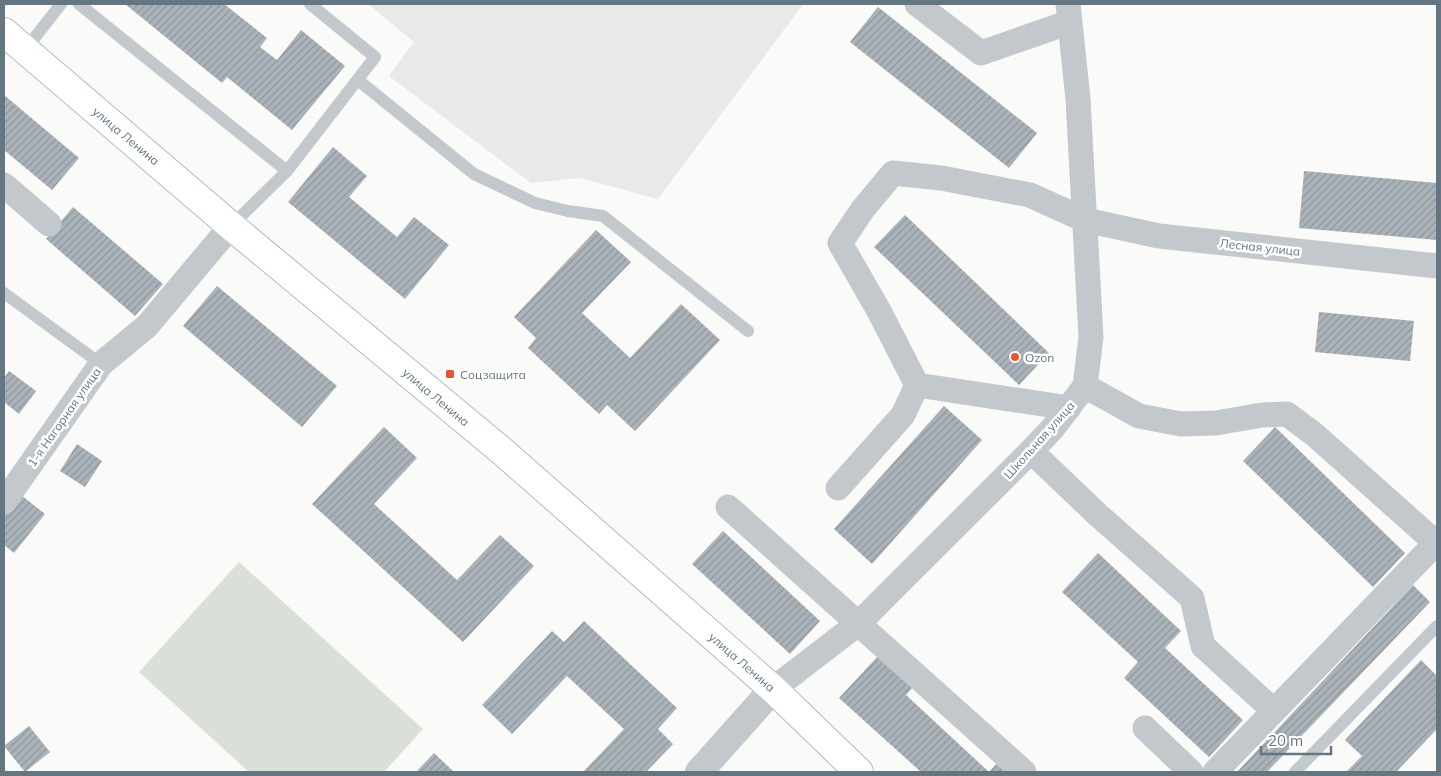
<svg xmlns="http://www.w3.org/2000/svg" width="1441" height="776" font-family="Mulish,sans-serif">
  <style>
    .built { fill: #e8e9e9 }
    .pitch { fill: #dadfd7 }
    .building { fill: url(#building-hatch) }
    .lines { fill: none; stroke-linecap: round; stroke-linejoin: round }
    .secondary-casing { stroke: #b3babf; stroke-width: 30 }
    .service { stroke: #c3c8cc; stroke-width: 12 }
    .minor { stroke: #c3c8cc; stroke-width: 25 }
    .tertiary { stroke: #c3c8cc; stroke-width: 28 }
    .secondary { stroke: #fff; stroke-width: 28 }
    .poi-dot { fill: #e4572e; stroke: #fff; stroke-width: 2 }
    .labels { text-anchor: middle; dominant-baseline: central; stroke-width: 5; stroke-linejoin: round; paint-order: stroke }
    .street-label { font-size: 12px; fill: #657683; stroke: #fff }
    .poi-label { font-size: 12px; fill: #657683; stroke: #fff; text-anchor: start }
  </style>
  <defs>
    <pattern id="building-hatch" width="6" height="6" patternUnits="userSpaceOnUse" patternTransform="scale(1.25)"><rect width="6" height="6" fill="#aab3b9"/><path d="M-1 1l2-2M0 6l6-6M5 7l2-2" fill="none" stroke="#8e969c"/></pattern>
  </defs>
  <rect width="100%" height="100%" fill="#fafaf8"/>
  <path class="built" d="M368 4H803L658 199 580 178 531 183 389 76 414 42Z"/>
  <path class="pitch" d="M239 562 423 729 384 772H249L139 672Z"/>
  <path class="building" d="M125 4H224L267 38 260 47 277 60 301 30 345 66 292 130 227 77 222 83Z
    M878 7 1037 133 1009 168 850 42Z
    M4 95 79 158 52 190 4 150Z
    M333 147 367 176 349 197 397 237 414 217 449 245 405 299 288 202Z
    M1304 171 1437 183V240L1299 228Z
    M73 207 163 284 135 316 46 239Z
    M905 215 1049 353 1019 385 874 247Z
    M596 230 631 262 582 313 630 358 681 304 720 340 635 431 607 405 599 414 528 348 536 338 514 317Z
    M217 286 337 386 302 427 183 326Z
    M1319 312 1414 321 1410 361 1315 352Z
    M9 371 36 391 19 414 4 402V378Z
    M944 406 982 440 872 564 834 529Z
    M384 427 417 458 374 504 457 580 500 535 534 566 463 642 312 504Z
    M1275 427 1405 553 1373 587 1243 461Z
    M77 444 102 461 85 487 60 471Z
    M21 495 45 514 14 553 4 545V516Z
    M723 531 820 621 790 654 692 564Z
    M1098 553 1181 631 1165 648 1243 720 1209 757 1124 678 1138 662 1062 592Z
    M1413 585 1430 602 1267 772H1237Z
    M584 621 677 708 658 729 673 744 646 772H583L624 729 567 676 512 734 482 705 552 631 564 642Z
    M879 655 913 687 906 695 989 772 996 764 1006 772H921L839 698Z
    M1421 660 1437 676V729L1396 772H1346L1362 756 1345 740Z
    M29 726 50 752 25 772 4 746Z
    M434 753 454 772H416Z"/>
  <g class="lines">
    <g class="secondary-casing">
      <path id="secondary" d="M4 32 231 226 503 452 773 689 859 772"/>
    </g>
    <path class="service" d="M79 4 287 171
      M25 50 61 4
      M358 80 474 174 535 203 568 211 603 216 748 331
      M231 226 287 171 375 57 310 4
      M4 293 101 364
      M1295 772 1437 626"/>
    <path class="minor" d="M917 4 981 53 1070 22
      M4 185 49 224
      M917 385 1069 408
      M1085 386 1139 416 1181 424 1216 423 1262 415 1287 414 1315 435 1436 543 1215 772
      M1031 451 1098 515 1192 598 1203 646 1273 710
      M838 488 903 415 917 385 879 311 840 243 863 209 893 173 941 178 1030 195 1085 220 1159 236 1437 266
      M4 502 101 364 147 326 231 226
      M728 507 1024 772
      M773 689 859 623 1031 451 1053 428 1085 386 1091 337 1078 99 1068 4
      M1145 728 1191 772"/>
    <path class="tertiary" d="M699 772 773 689"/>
    <use href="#secondary" class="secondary"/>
  </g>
  <g class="poi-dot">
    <circle cx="1015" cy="357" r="5"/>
    <rect x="445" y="369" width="10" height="10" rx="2.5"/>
  </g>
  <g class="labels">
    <g class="street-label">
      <text transform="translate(126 136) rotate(40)">улица Ленина</text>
      <text transform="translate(1260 247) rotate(6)">Лесная улица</text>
      <text transform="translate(436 397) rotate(40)">улица Ленина</text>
      <text transform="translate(64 417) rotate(-55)">1-я Нагорная улица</text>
      <text transform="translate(1039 440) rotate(-48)">Школьная улица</text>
      <text transform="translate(742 662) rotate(41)">улица Ленина</text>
    </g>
    <g class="poi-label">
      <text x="1025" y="357">Ozon</text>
      <text x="460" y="374">Соцзащита</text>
    </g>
  </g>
  <rect width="1441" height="776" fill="none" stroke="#657683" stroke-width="10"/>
  <path d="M1261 746v8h70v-8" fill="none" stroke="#657683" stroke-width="2.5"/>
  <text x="1268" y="746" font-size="15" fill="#657683" stroke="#ffffff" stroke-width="4" paint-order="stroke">20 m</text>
</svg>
